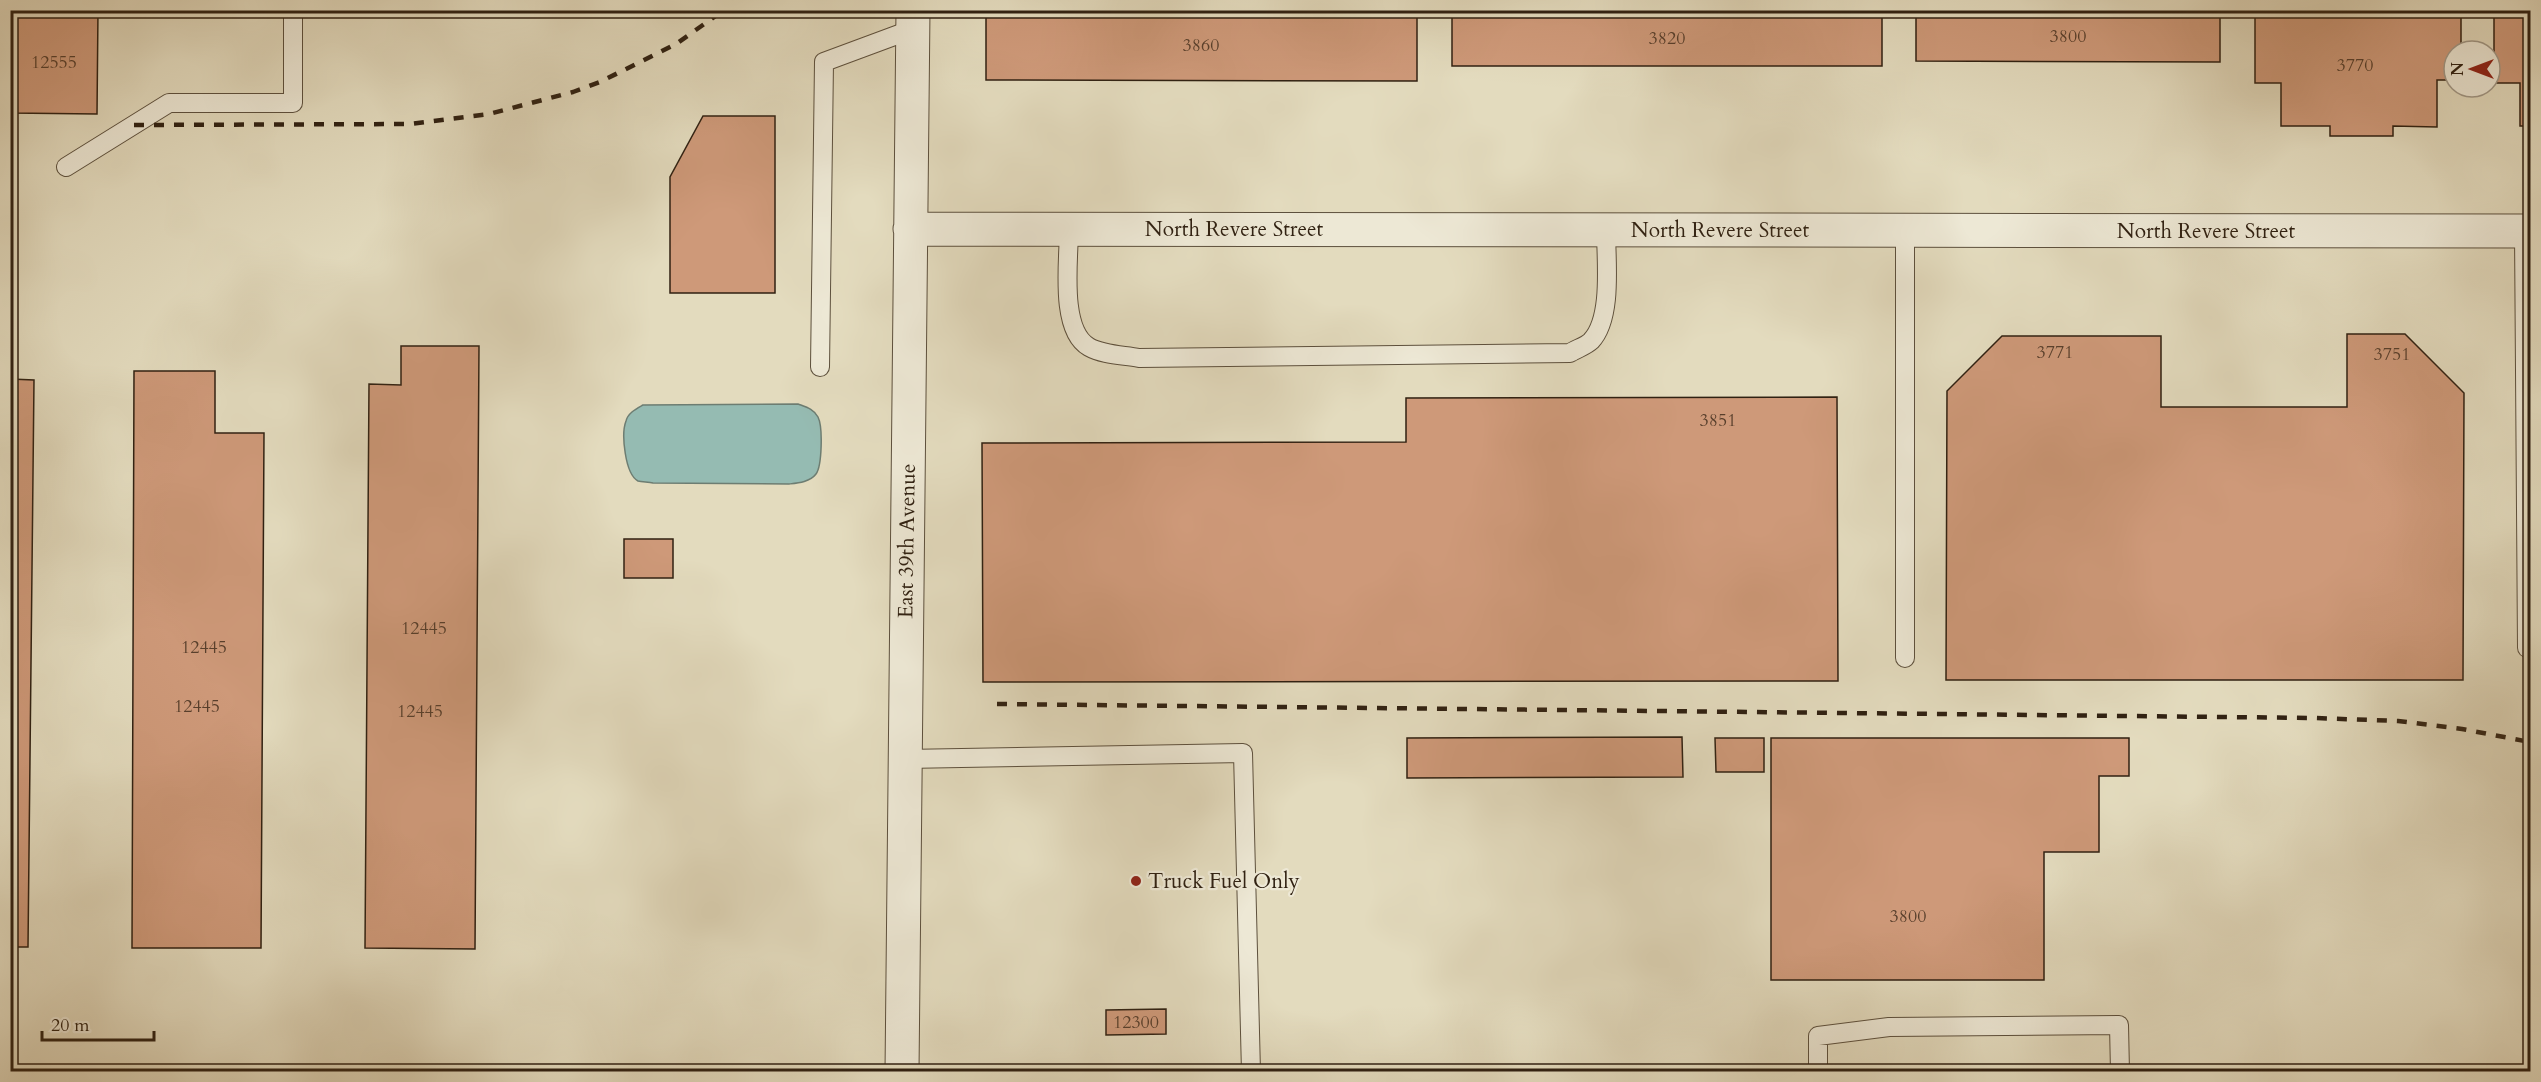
<svg xmlns="http://www.w3.org/2000/svg" width="2541" height="1082" font-family="Cardo,serif">
  <style>
    .water { fill: #95bbb2; stroke: #6d7d72; stroke-width: 1.5 }
    .building { fill: #ce9979; stroke: #302112; stroke-width: 1.5 }
    .lines { fill: none; stroke-linecap: round; stroke-linejoin: round }
    .service-casing { stroke: #5d503d; stroke-width: 20 }
    .minor-casing { stroke: #5d503d; stroke-width: 35 }
    .service { stroke: #ede8d5; stroke-width: 18 }
    .minor { stroke: #ede8d5; stroke-width: 33 }
    .rail { stroke: #302112; stroke-width: 4.5; stroke-dasharray: 10 10; stroke-linecap: butt }
    .poi-dot { fill: #8f2418; stroke: #ede8d5; stroke-width: 2 }
    .labels { text-anchor: middle; dominant-baseline: central; stroke-width: 4.5; stroke-linejoin: round; paint-order: stroke }
    .number-label { font-size: 18px; fill: #583f2c }
    .street-label { font-size: 21px; fill: #302112; stroke: #ede8d5 }
    .poi-label { font-size: 21px; fill: #302112; stroke: #ede8d5; text-anchor: start }
  </style>
  <rect width="100%" height="100%" fill="#e3dbbe"/>
  <filter id="stains"><feTurbulence type="fractalNoise" baseFrequency=".00333" numOctaves="4"/><feColorMatrix values="0 0 0 0 .2 0 0 0 0 .09 0 0 0 0 .02 0 0 0 .5 -.17"/></filter>
  <radialGradient id="worn" r=".72"><stop offset=".6" stop-color="#630" stop-opacity="0"/><stop offset="1" stop-color="#630" stop-opacity=".3"/></radialGradient>
  <path class="water" d="M798 404C806 407 814 409 818 417 823 427 822 466 816 474 810 482 798 483 789 484L653 483C649 482 642 482 638 481 625 474 621 434 626 421 628 413 636 409 643 405Z"/>
  <path class="building" d="M10 10H98L97 114 10 113Z
    M986 10H1417V81L986 80Z
    M1452 10H1882V66H1452Z
    M1916 10H2220V62L1916 61Z
    M2255 10H2461V51H2454V80H2437V127L2393 126V136H2330V126H2281V83H2255Z
    M2494 10H2530V126H2520V83H2494Z
    M703 116H775V293H670V177Z
    M2347 334H2405L2464 393 2463 680H1946L1947 391 2002 336H2161V407H2347Z
    M401 346H479L475 949 365 948 369 384 401 385Z
    M134 371H215V433H264L261 948H132Z
    M10 379 34 380 28 947H10Z
    M1837 397 1838 681 983 682 982 443 1406 442V398Z
    M624 539H673V578H624Z
    M1682 737 1683 777 1407 778V738Z
    M1715 738H1764V772H1716Z
    M1771 738H2129V776H2099V852H2044V980H1771Z
    M1166 1009V1034L1106 1035V1010Z"/>
  <g class="lines">
    <g class="service-casing">
      <path id="service" d="M66 167 169 103H293V10
        M1069 229C1069 259 1059 330 1089 347 1103 355 1123 355 1139 358L1570 353C1576 349 1586 346 1591 341 1613 318 1606 260 1606 230
        M1905 230V658
        M2524 231 2527 648H2530
        M820 367 824 62 913 29
        M905 759 1243 753 1251 1072
        M1818 1072V1036L1889 1027 2119 1025 2120 1072"/>
    </g>
    <g class="minor-casing">
      <path id="minor" d="M910 229 2530 231
        M902 1072 913 10"/>
    </g>
    <use href="#service" class="service"/>
    <use href="#minor" class="minor"/>
    <path class="rail" d="M134 125 410 124 489 114 573 92 600 82 676 44 724 10
      M997 704 2316 718 2398 721 2462 729 2530 742"/>
  </g>
  <circle class="poi-dot" cx="1136" cy="881" r="6"/>
  <g class="labels">
    <g class="number-label">
      <text x="2068" y="36">3800</text>
      <text x="1667" y="38">3820</text>
      <text x="1201" y="45">3860</text>
      <text x="54" y="62">12555</text>
      <text x="2355" y="65">3770</text>
      <text x="2055" y="352">3771</text>
      <text x="2392" y="354">3751</text>
      <text x="1718" y="420">3851</text>
      <text x="424" y="628">12445</text>
      <text x="204" y="647">12445</text>
      <text x="197" y="706">12445</text>
      <text x="420" y="711">12445</text>
      <text x="1908" y="916">3800</text>
      <text x="1136" y="1022">12300</text>
    </g>
    <g class="street-label">
      <text x="1234" y="229">North Revere Street</text>
      <text x="1720" y="230">North Revere Street</text>
      <text x="2206" y="231">North Revere Street</text>
      <text transform="translate(907 541) rotate(-89)">East 39th Avenue</text>
    </g>
    <g class="poi-label">
      <text x="1148" y="881">Truck Fuel Only</text>
    </g>
  </g>
  <rect width="2541" height="1082" fill="none" stroke="#e3dbbe" stroke-width="36"/>
  <rect x="12" y="12" width="2517" height="1058" fill="none" stroke="#302112" stroke-width="3"/>
  <rect x="18" y="18" width="2505" height="1046" fill="none" stroke="#302112" stroke-width="1.5"/>
  <g transform="translate(2472 69) rotate(270)"><circle r="28" fill="#ede8d5" stroke="#a19887" stroke-width="1.5"/>
  <path d="M0-4.5L10 22L0 15L-10 22Z" fill="#8f2418"/>
  <text y="-9" font-size="16" font-weight="bold" text-anchor="middle" fill="#302112">N</text>
  </g>
  <path d="M42 1031v9h112v-9" fill="none" stroke="#302112" stroke-width="3"/>
  <text x="51" y="1031" font-size="18" fill="#302112" stroke="#ede8d5" stroke-width="4.5" paint-order="stroke">20 m</text>
  <rect width="100%" height="100%" filter="url(#stains)"/>
  <rect width="100%" height="100%" fill="url(#worn)"/>
</svg>
